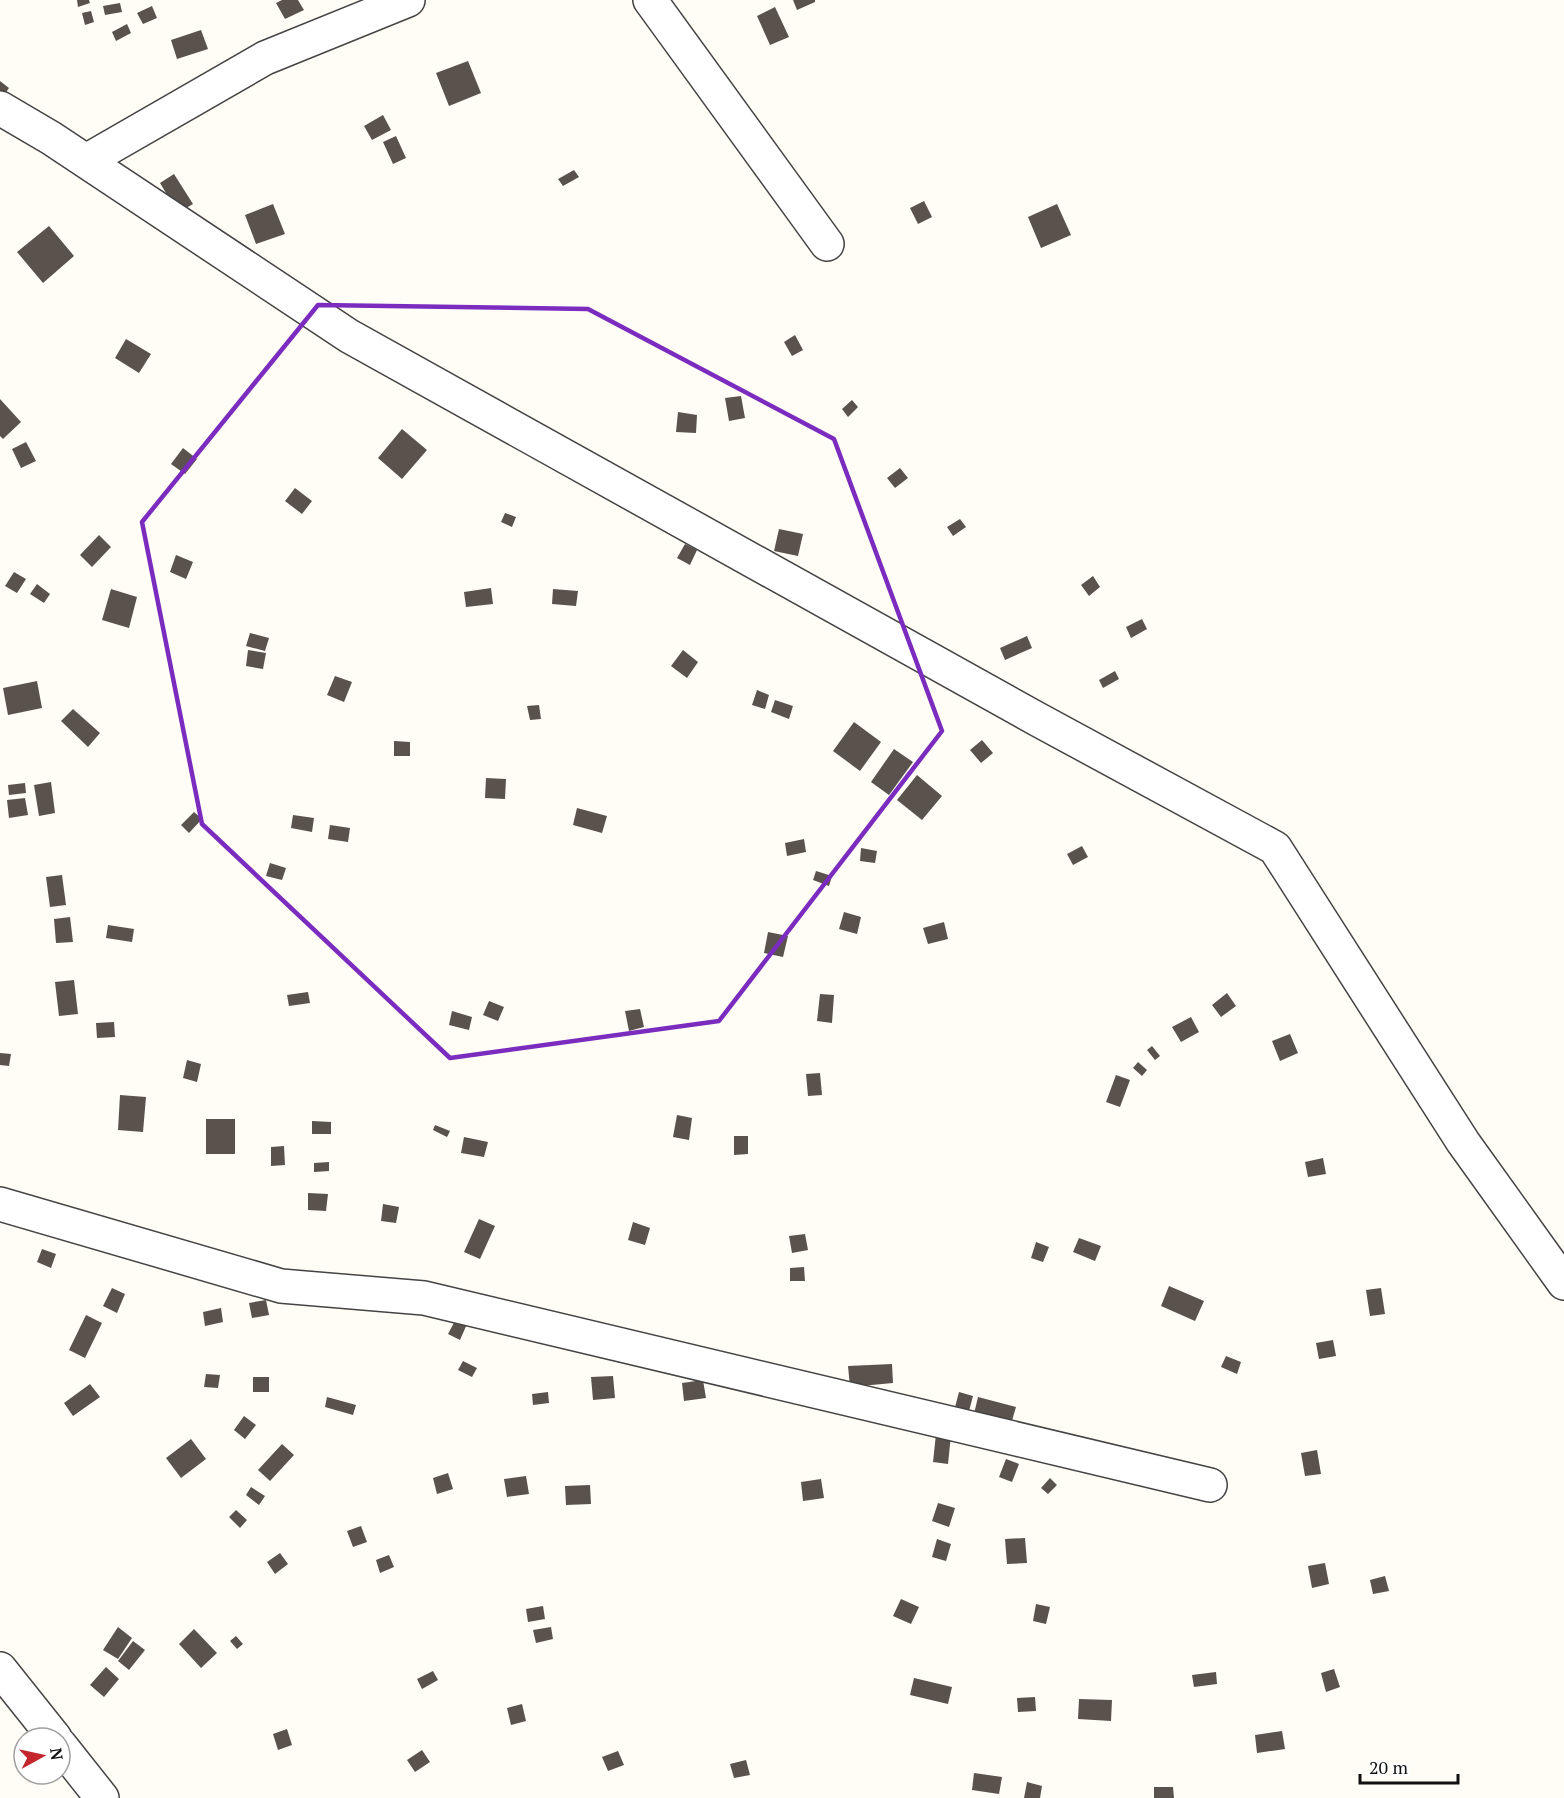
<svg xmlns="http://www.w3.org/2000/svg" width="1564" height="1798" font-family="'PT Serif',serif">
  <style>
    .building { fill: #5a524d }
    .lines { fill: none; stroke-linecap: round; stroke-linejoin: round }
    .minor-casing { stroke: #444; stroke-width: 36 }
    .minor { stroke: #fff; stroke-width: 33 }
    .marked { fill: none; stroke: #7b2cbf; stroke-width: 4.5; stroke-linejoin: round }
  </style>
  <rect width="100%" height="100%" fill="#fffdf5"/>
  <path class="building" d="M77 0H89L90 3 78 7Z
    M282 0H298L304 10 285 19 276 3Z
    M793 0H815V2L797 10Z
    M120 3 122 12 105 15 103 6Z
    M152 6 157 18 143 24 137 13Z
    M775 7 789 37 770 45 757 16Z
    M91 11 94 22 85 25 82 13Z
    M127 24 131 33 116 41 112 32Z
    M201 30 208 49 177 59 171 40Z
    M468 61 481 93 449 106 436 73Z
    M0 81 9 88 0 101Z
    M383 115 391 130 372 140 364 126Z
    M396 136 406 158 393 164 383 142Z
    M574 170 579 177 563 186 558 179Z
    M174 174 193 204 178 213 160 183Z
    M924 201 932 217 918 224 910 208Z
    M273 204 285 234 256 244 245 215Z
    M1057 204 1071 235 1041 248 1028 217Z
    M49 226 74 256 43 283 17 252Z
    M795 335 803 350 792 356 784 342Z
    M126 339 151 354 139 373 115 358Z
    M741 396 745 418 729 421 725 398Z
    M0 399 21 422 3 439 0 436Z
    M852 400 858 407 848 417 842 409Z
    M678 412 697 415 696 433 676 432Z
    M402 429 427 450 402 479 378 458Z
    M26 442 36 461 21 468 12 449Z
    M183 448 197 459 185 474 171 464Z
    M900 468 908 478 895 488 887 478Z
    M295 488 312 501 302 514 285 501Z
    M505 513 516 517 512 527 501 522Z
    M960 519 966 527 953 536 947 527Z
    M779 529 803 534 798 556 774 551Z
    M99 535 111 547 92 567 80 555Z
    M685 544 697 550 690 565 677 558Z
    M176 555 193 562 186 579 170 572Z
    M14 572 26 579 17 593 5 586Z
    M1093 576 1100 587 1089 596 1081 585Z
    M37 584 50 594 44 603 30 594Z
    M491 588 493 604 466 607 464 592Z
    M111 589 137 597 129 628 102 620Z
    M553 589 578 591 576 606 552 604Z
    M1142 619 1147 629 1131 638 1126 627Z
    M250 633 269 638 265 651 246 646Z
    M1027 636 1032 648 1005 660 1000 648Z
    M248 650 266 653 263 669 246 666Z
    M683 650 698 662 687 678 671 666Z
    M1115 671 1119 679 1103 688 1099 680Z
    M335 676 352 682 344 702 327 695Z
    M37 681 42 708 8 715 3 688Z
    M757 690 769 695 765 709 752 705Z
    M775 700 793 706 789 719 771 712Z
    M539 705 541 719 530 720 527 706Z
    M73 709 100 733 88 747 61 721Z
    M854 722 881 742 860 771 833 751Z
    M982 740 993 753 981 763 970 750Z
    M394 741 410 742V756H394Z
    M894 749 913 762 889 795 871 782Z
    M917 775 942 796 922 820 897 800Z
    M486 778 506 779 505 799 485 798Z
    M51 782 55 813 39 816 34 785Z
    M25 783 26 793 9 795 8 785Z
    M25 798 28 815 9 818 7 800Z
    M577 808 607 816 602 833 573 825Z
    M194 812 202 819 189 833 181 825Z
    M293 815 314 818 312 832 291 828Z
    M330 825 350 828 348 842 328 839Z
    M804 839 806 852 787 856 785 843Z
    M1082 846 1088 857 1073 865 1067 854Z
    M861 848 877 851 875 863 860 861Z
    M270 863 286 868 282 880 266 876Z
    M816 871 832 876 829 886 813 880Z
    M62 875 66 905 50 907 46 877Z
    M844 912 861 917 857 934 839 929Z
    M70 917 73 942 56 943 54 919Z
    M944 922 948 939 928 944 923 928Z
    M108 925 134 929 132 942 106 938Z
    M768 932 788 936 783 957 764 953Z
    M74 980 78 1014 59 1016 55 982Z
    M308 992 310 1003 289 1006 287 995Z
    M1227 993 1236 1006 1221 1017 1212 1005Z
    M820 994 834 995 832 1023 817 1021Z
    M489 1001 504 1007 498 1021 483 1015Z
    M640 1009 644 1027 629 1031 625 1011Z
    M452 1011 472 1017 469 1030 449 1025Z
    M1191 1017 1199 1032 1181 1042 1172 1027Z
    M114 1022 115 1037 97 1038 96 1023Z
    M1290 1034 1298 1053 1280 1061 1272 1041Z
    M1152 1046 1160 1056 1155 1060 1147 1050Z
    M0 1053 11 1054 9 1066 0 1065Z
    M187 1060 201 1064 197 1082 183 1078Z
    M1138 1062 1147 1070 1142 1076 1133 1068Z
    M820 1073 822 1095 808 1096 806 1074Z
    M1116 1075 1130 1080 1120 1107 1106 1102Z
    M120 1095 146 1097 143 1132 118 1130Z
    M677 1115 692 1118 689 1140 673 1137Z
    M206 1119H235V1154H206Z
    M312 1121 331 1122V1134H312Z
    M435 1125 450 1131 447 1137 433 1130Z
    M734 1136H748V1154L734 1155Z
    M464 1137 488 1142 484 1157 461 1153Z
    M284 1146 285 1165 271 1166V1147Z
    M1323 1158 1326 1174 1308 1177 1305 1162Z
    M329 1162V1171L314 1172V1163Z
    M308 1193 328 1194 326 1211 308 1210Z
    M383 1204 399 1207 396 1223 381 1221Z
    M479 1219 495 1226 480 1259 464 1252Z
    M633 1222 650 1228 645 1245 628 1240Z
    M805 1234 808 1250 792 1253 789 1236Z
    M1079 1238 1101 1246 1095 1261 1073 1252Z
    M1036 1242 1049 1247 1043 1262 1031 1258Z
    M42 1249 56 1254 51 1268 37 1262Z
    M804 1267 805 1281H790V1268Z
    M1169 1286 1204 1301 1195 1321 1161 1306Z
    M112 1288 125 1294 117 1313 103 1306Z
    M1381 1288 1385 1314 1370 1316 1366 1290Z
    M266 1300 269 1315 252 1318 249 1303Z
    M221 1308 223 1322 205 1326 203 1312Z
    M86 1315 102 1323 85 1358 69 1350Z
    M456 1319 467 1324 460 1340 448 1334Z
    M1333 1340 1336 1356 1319 1359 1316 1343Z
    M1226 1356 1241 1362 1237 1374 1221 1367Z
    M463 1361 477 1368 472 1377 458 1370Z
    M892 1364 893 1383 850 1387 848 1366Z
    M206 1374 220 1375 218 1388 204 1387Z
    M613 1376 615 1398 593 1400 591 1377Z
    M253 1377H269V1392H253Z
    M703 1380 706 1398 684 1401 682 1383Z
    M90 1384 100 1397 73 1416 64 1403Z
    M548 1392 549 1403 533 1405 532 1394Z
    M959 1392 973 1396 968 1415 954 1411Z
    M327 1397 356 1405 353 1415 325 1407Z
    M978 1397 1016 1407 1011 1424 974 1414Z
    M244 1416 256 1425 245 1439 234 1430Z
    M936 1434 951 1435 948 1464 933 1462Z
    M191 1439 206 1459 181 1478 166 1458Z
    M282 1444 294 1455 270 1481 258 1470Z
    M1317 1450 1321 1474 1305 1476 1301 1453Z
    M1006 1459 1019 1464 1012 1482 999 1477Z
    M448 1473 453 1489 437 1494 433 1478Z
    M526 1476 529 1494 507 1497 504 1479Z
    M1050 1478 1057 1485 1048 1494 1041 1488Z
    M821 1479 824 1498 803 1501 801 1482Z
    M590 1485 591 1504 566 1505 565 1486Z
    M251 1487 265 1496 259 1505 246 1495Z
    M938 1503 955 1508 949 1527 932 1521Z
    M236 1510 247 1520 240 1528 229 1517Z
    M361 1526 367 1542 353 1547 347 1531Z
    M1025 1538 1027 1563 1007 1564 1005 1539Z
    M937 1539 951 1544 946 1561 932 1557Z
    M280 1553 288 1564 275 1574 267 1562Z
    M389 1555 394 1567 380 1573 376 1560Z
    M1325 1563 1329 1584 1312 1588 1308 1566Z
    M1385 1576 1389 1591 1373 1594 1370 1580Z
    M901 1599 919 1607 911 1624 893 1616Z
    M1036 1604 1050 1607 1046 1624 1033 1621Z
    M543 1606 545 1619 528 1622 526 1609Z
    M118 1627 132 1638 118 1659 103 1650Z
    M551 1627 553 1639 536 1643 533 1630Z
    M194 1629 217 1653 201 1668 179 1644Z
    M236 1636 243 1644 237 1649 230 1641Z
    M133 1641 145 1650 129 1670 118 1661Z
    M106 1667 119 1679 104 1697 90 1685Z
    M1334 1669 1340 1687 1326 1692 1321 1673Z
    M433 1671 438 1680 422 1689 417 1679Z
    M1216 1672 1217 1684 1194 1687 1192 1675Z
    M914 1678 952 1687 948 1704 910 1695Z
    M1035 1697 1036 1711 1018 1712 1017 1698Z
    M1079 1699 1112 1700 1111 1721 1078 1719Z
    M522 1704 526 1721 511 1725 507 1708Z
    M287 1729 292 1745 278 1750 273 1734Z
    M1282 1731 1285 1749 1257 1753 1255 1735Z
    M422 1750 430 1762 415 1772 407 1760Z
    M618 1751 624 1765 608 1771 602 1757Z
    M746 1760 750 1775 734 1778 730 1764Z
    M974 1773 1002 1777 999 1794 972 1790Z
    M1027 1782 1042 1786 1040 1798H1024Z
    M1154 1787H1173L1174 1798H1154Z"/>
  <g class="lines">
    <g class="minor-casing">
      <path id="minor" d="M650 0 827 244
        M0 108 51 138 349 336 1037 719 1275 848 1463 1142 1564 1283
        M86 161 265 58 408 0
        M0 1204 281 1286 424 1298 1210 1485
        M0 1669 55 1738
        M60 1745 102 1798"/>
    </g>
    <use href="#minor" class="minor"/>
  </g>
  <path class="marked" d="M318 305 588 309 834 439 942 731 719 1021 450 1058 202 824 142 522Z"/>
  <g transform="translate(42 1756) rotate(82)"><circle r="28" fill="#ffffff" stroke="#a0a0a0" stroke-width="1.5"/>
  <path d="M0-4.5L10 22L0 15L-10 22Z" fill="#c4262e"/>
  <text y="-9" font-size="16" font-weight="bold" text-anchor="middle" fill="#111111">N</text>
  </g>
  <path d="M1360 1774v9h98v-9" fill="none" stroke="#111111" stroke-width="3"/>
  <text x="1369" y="1774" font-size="18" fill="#111111" stroke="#ffffff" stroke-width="4.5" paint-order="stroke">20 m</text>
</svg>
